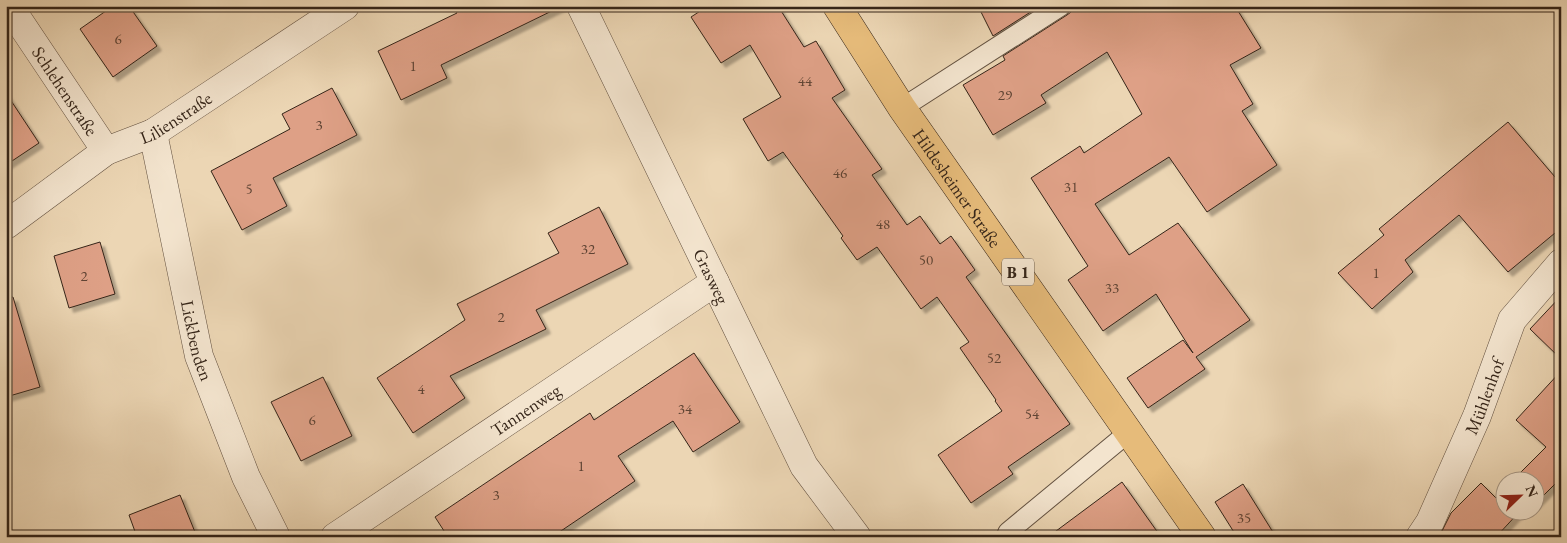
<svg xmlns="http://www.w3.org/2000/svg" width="1567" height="543" font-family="'EB Garamond',serif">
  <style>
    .building { fill: #dea086; stroke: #352519; filter: url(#shadow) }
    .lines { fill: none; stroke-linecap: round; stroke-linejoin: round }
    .lane-casing { stroke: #635140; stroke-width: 21 }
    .street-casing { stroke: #635140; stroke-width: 29 }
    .primary-casing { stroke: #352519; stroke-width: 29 }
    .lane { stroke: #f3e4ce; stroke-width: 19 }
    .street { stroke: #f3e4ce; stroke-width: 28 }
    .primary { stroke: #e6bb7a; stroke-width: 28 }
    .labels { text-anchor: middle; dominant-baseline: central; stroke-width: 4; stroke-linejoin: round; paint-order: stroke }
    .number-label { font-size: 15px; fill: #5f4434 }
    .shield { fill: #f3e4ce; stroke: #6e5e4f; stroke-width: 1 }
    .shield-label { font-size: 16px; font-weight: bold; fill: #352519 }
    .street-label { font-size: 18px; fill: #352519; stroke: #f3e4ce }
  </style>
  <defs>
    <filter id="shadow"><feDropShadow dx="4.5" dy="4.5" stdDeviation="1" flood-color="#0004"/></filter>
  </defs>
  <rect width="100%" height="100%" fill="#ecd6b4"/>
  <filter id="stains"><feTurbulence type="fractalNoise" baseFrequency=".004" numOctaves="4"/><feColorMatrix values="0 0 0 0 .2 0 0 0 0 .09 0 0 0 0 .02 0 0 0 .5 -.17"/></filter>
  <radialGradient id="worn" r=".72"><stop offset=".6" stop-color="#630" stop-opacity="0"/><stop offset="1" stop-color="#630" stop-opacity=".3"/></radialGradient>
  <path class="building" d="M113 6H129L157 46 113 77 80 29Z
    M453 6H562L441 65 447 78 401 100 378 51 457 13Z
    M708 6H778L804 47 816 41 845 90 832 98 882 169 872 175 907 225 920 216 940 244 951 236 975 270 966 277 1070 424 1008 467 1013 474 971 503 938 455 1002 411 995 401 996 400 960 348 969 342 937 297 921 309 877 247 857 260 841 238 843 236 783 152 768 161 743 119 781 97 750 45 721 63 691 17Z
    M978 6H1040L993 36Z
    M1072 6H1235L1261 48 1230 65 1253 104 1242 111 1277 165 1207 212 1169 157 1095 204 1129 255 1178 223 1250 320 1196 357 1205 369 1148 408 1127 378 1183 340 1193 353 1156 294 1103 331 1068 280 1088 266 1031 178 1080 146 1084 153 1142 114 1107 52 1041 95 1046 103 993 135 963 85 1005 60 1003 56 1067 15 1071 12Z
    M332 88 357 135 273 178 287 206 242 230 211 171 290 129 282 114Z
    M6 93 39 143 6 165Z
    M1508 122 1561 184V228L1508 272 1459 215 1405 260 1413 272 1372 309 1338 273 1384 235 1379 229Z
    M599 207 628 264 536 310 546 329 450 376 465 398 413 433 377 378 465 320 457 304 559 253 548 233Z
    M100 242 115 294 69 308 54 256Z
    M1561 296V359L1530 329Z
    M13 297 40 387 6 397V298Z
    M694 353 740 422 693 452 673 421 618 456 635 481 552 537H448L435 517 590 413 594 420Z
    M1561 371V478L1534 505V480H1513L1546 447 1516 420Z
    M323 377 352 436 301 461 271 402Z
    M1122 482 1161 537H1048Z
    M1481 483 1496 498 1504 489V510H1521L1496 537H1439L1451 513Z
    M1243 484 1276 537H1237L1215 502Z
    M180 495 197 537H137L129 515Z"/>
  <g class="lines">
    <g class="lane-casing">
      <path id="lane" d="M902 108 1061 6
        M1006 537 1008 532 1129 432"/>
    </g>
    <g class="street-casing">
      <g id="street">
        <path id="s1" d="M9 6 106 151"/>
        <path id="s2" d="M581 6 804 466 857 537"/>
        <path id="s3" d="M153 133 199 356 246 477 276 537"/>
        <path id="s4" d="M6 225 106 151 153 133 345 6"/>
        <path id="s5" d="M335 537 715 282"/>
        <path id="s6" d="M1420 537 1430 522 1477 416 1512 320 1561 263"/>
      </g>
    </g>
    <g class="primary-casing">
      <g id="primary">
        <path id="s7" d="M837 6 902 108 1202 537"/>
      </g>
    </g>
    <use href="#lane" class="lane"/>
    <use href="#street" class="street"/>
    <use href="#primary" class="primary"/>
  </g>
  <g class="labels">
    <g class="number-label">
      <text x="118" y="38">6</text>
      <text x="413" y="65">1</text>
      <text x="805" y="80">44</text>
      <text x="1005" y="94">29</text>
      <text x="319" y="124">3</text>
      <text x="840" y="172">46</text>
      <text x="1071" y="186">31</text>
      <text x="249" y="188">5</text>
      <text x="883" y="223">48</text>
      <text x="588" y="248">32</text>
      <text x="926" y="259">50</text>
      <text x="1376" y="272">1</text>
      <text x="84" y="275">2</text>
      <text x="1112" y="287">33</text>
      <text x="501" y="316">2</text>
      <text x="994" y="357">52</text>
      <text x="421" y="388">4</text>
      <text x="685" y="408">34</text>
      <text x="1032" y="413">54</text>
      <text x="312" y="419">6</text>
      <text x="581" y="465">1</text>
      <text x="496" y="494">3</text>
      <text x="1244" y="517">35</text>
    </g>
    <rect class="shield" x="1002" y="258.5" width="32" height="27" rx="4"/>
    <g class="shield-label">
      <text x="1018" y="272">B 1</text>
    </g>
    <g class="street-label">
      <text stroke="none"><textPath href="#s1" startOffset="102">Schlehenstraße</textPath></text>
      <text stroke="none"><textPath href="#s4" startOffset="202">Lilienstraße</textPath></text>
      <text stroke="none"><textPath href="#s7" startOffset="218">Hildesheimer Straße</textPath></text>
      <text stroke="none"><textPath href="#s2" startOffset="300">Grasweg</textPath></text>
      <text stroke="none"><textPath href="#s3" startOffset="212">Lickbenden</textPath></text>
      <text stroke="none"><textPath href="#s6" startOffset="155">Mühlenhof</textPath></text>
      <text stroke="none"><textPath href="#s5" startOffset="229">Tannenweg</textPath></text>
    </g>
  </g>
  <rect width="1567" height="543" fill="none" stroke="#ecd6b4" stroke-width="25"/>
  <rect x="8" y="8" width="1552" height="528" fill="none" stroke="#352519" stroke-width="2.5"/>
  <rect x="12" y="12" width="1542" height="518" fill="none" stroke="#352519"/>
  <g transform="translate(1520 496) rotate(67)"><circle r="24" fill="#f3e4ce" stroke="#a79886"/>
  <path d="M0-4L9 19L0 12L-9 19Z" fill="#8f2418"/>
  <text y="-8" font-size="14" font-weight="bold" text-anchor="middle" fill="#352519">N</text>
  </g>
  <rect width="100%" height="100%" filter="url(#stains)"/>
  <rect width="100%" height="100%" fill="url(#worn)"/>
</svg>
